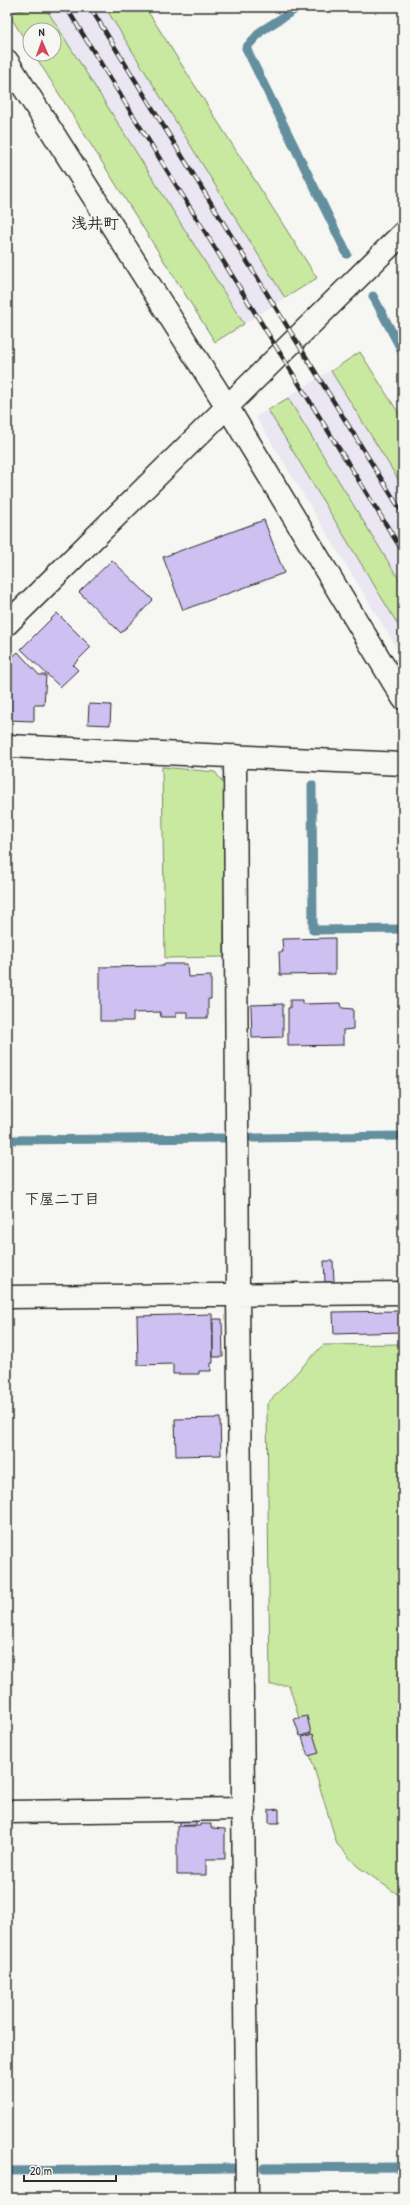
<svg xmlns="http://www.w3.org/2000/svg" width="410" height="2205" font-family="'Patrick Hand','Klee One',sans-serif">
  <style>
    .built { fill: #eae6f2 }
    .green { fill: #c9e8a0; stroke: #7a8a66 }
    .lines { fill: none; stroke-linecap: round; stroke-linejoin: round }
    .stream { stroke: #648f9e; stroke-width: 9 }
    .building { fill: #cfc0f2; stroke: #2b2b2b }
    .minor-casing { stroke: #2b2b2b; stroke-width: 25 }
    .tertiary-casing { stroke: #2b2b2b; stroke-width: 25 }
    .minor { stroke: #f6f6f2; stroke-width: 22 }
    .tertiary { stroke: #f6f6f2; stroke-width: 22 }
    .rail-casing { stroke: #2b2b2b; stroke-width: 4.5 }
    .rail { stroke: #f6f6f2; stroke-width: 3; stroke-dasharray: 9; stroke-linecap: butt }
    .labels { text-anchor: middle; dominant-baseline: central; stroke-width: 3.5; stroke-linejoin: round; paint-order: stroke }
    .neighbourhood-label { font-size: 15px; font-weight: bold; fill: #2b2b2b; stroke: #f6f6f2 }
    .quarter-label { font-size: 16px; font-weight: bold; fill: #2b2b2b; stroke: #f6f6f2 }
  </style>
  <rect width="100%" height="100%" fill="#f6f6f2"/>
  <filter id="ink" filterUnits="userSpaceOnUse"><feTurbulence type="fractalNoise" baseFrequency=".025" numOctaves="2"/><feDisplacementMap in="SourceGraphic" scale="8" xChannelSelector="R" yChannelSelector="G"/><feConvolveMatrix kernelMatrix="1 2 1 2 8 2 1 2 1" color-interpolation-filters="sRGB"/></filter>
  <g filter="url(#ink)">
    <path class="built" d="M38 7H145L317 278 215 342 34 54H54V30H30V48L8 13Z
      M360 352 403 420V658L256 417Z"/>
    <path class="green" d="M38 7H45L244 324 215 342 34 54H54V30H30V48L8 13Z
      M105 7H145L317 278 285 298Z
      M360 352 403 420V487L331 371Z
      M288 398 403 586V633L268 410Z
      M162 767 215 772 224 784V957L165 958Z
      M403 1344V1898L357 1866 337 1844 289 1685H270L267 1404 323 1345Z"/>
    <g class="lines">
      <path class="stream" d="M299 7 261 31 246 48 347 254
        M373 296 403 353
        M312 785 313 930 403 929
        M253 1138 403 1136
        M7 1140 223 1138
        M264 2168 403 2167
        M7 2171 232 2168"/>
    </g>
    <path class="building" d="M264 520 284 573 183 610 163 557Z
      M112 560 153 600 121 633 79 592Z
      M57 613 91 647 73 665 78 670 60 687 21 649Z
      M18 652 39 675H46L44 705H34V721L7 720V662Z
      M89 704 111 705 110 725 88 724Z
      M335 938V974L280 975 279 952H283L282 939Z
      M164 964H187L188 977 211 976V999H208V1018H188V1012H176V1017H161L160 1012 133 1013V1021H100V967L164 966Z
      M290 1000H302V1004L341 1003 342 1008 353 1009V1029L343 1030V1045L288 1046V1008H290Z
      M283 1004V1037L252 1038 251 1005Z
      M324 1261H333L334 1282H325Z
      M403 1311V1332L334 1334 333 1312Z
      M212 1314 213 1363H211V1371H199V1374H173V1364L138 1365 137 1316Z
      M213 1319H222L223 1357H213Z
      M220 1418 221 1455 176 1456 175 1419Z
      M307 1716 311 1733 300 1736 294 1719Z
      M313 1734 319 1753 308 1756 302 1737Z
      M279 1809V1823H269V1810Z
      M180 1821H196V1825L180 1826Z
      M200 1824H211V1828L225 1829V1859H206V1875H177V1826H200Z"/>
    <g class="lines">
      <g class="minor-casing">
        <path id="minor" d="M7 746 403 764
          M235 756 238 1295 247 2198
          M7 1297 403 1293
          M7 1812 244 1809"/>
      </g>
      <g class="tertiary-casing">
        <path id="tertiary" d="M7 61 228 408 403 698
          M7 624 403 233"/>
      </g>
      <use href="#minor" class="minor"/>
      <use href="#tertiary" class="tertiary"/>
      <g class="rail-casing">
        <path id="rail" d="M66 7 403 552
          M90 7 403 514"/>
      </g>
      <use href="#rail" class="rail"/>
    </g>
  </g>
  <g class="labels">
    <g class="neighbourhood-label">
      <text x="62" y="1198">下屋二丁目</text>
    </g>
    <g class="quarter-label">
      <text x="95" y="223">浅井町</text>
    </g>
  </g>
  <rect width="410" height="2205" fill="none" stroke="#f6f6f2" stroke-width="24"/>
  <rect x="12" y="12" width="386" height="2181" fill="none" stroke="#2b2b2b" stroke-width="1.5" filter="url(#ink)"/>
  <g transform="translate(42 42) rotate(358)"><circle r="19" fill="#f6f6f2" stroke="#a5a5a2"/>
  <path d="M0-3L7 15L0 10L-7 15Z" fill="#d1495b"/>
  <text y="-6" font-size="11" font-weight="bold" text-anchor="middle" fill="#2b2b2b">N</text>
  </g>
  <path d="M24 2175v6h92v-6" fill="none" stroke="#2b2b2b" stroke-width="2"/>
  <text x="30" y="2175" font-size="12" fill="#2b2b2b" stroke="#f6f6f2" stroke-width="3" paint-order="stroke">20 m</text>
</svg>
